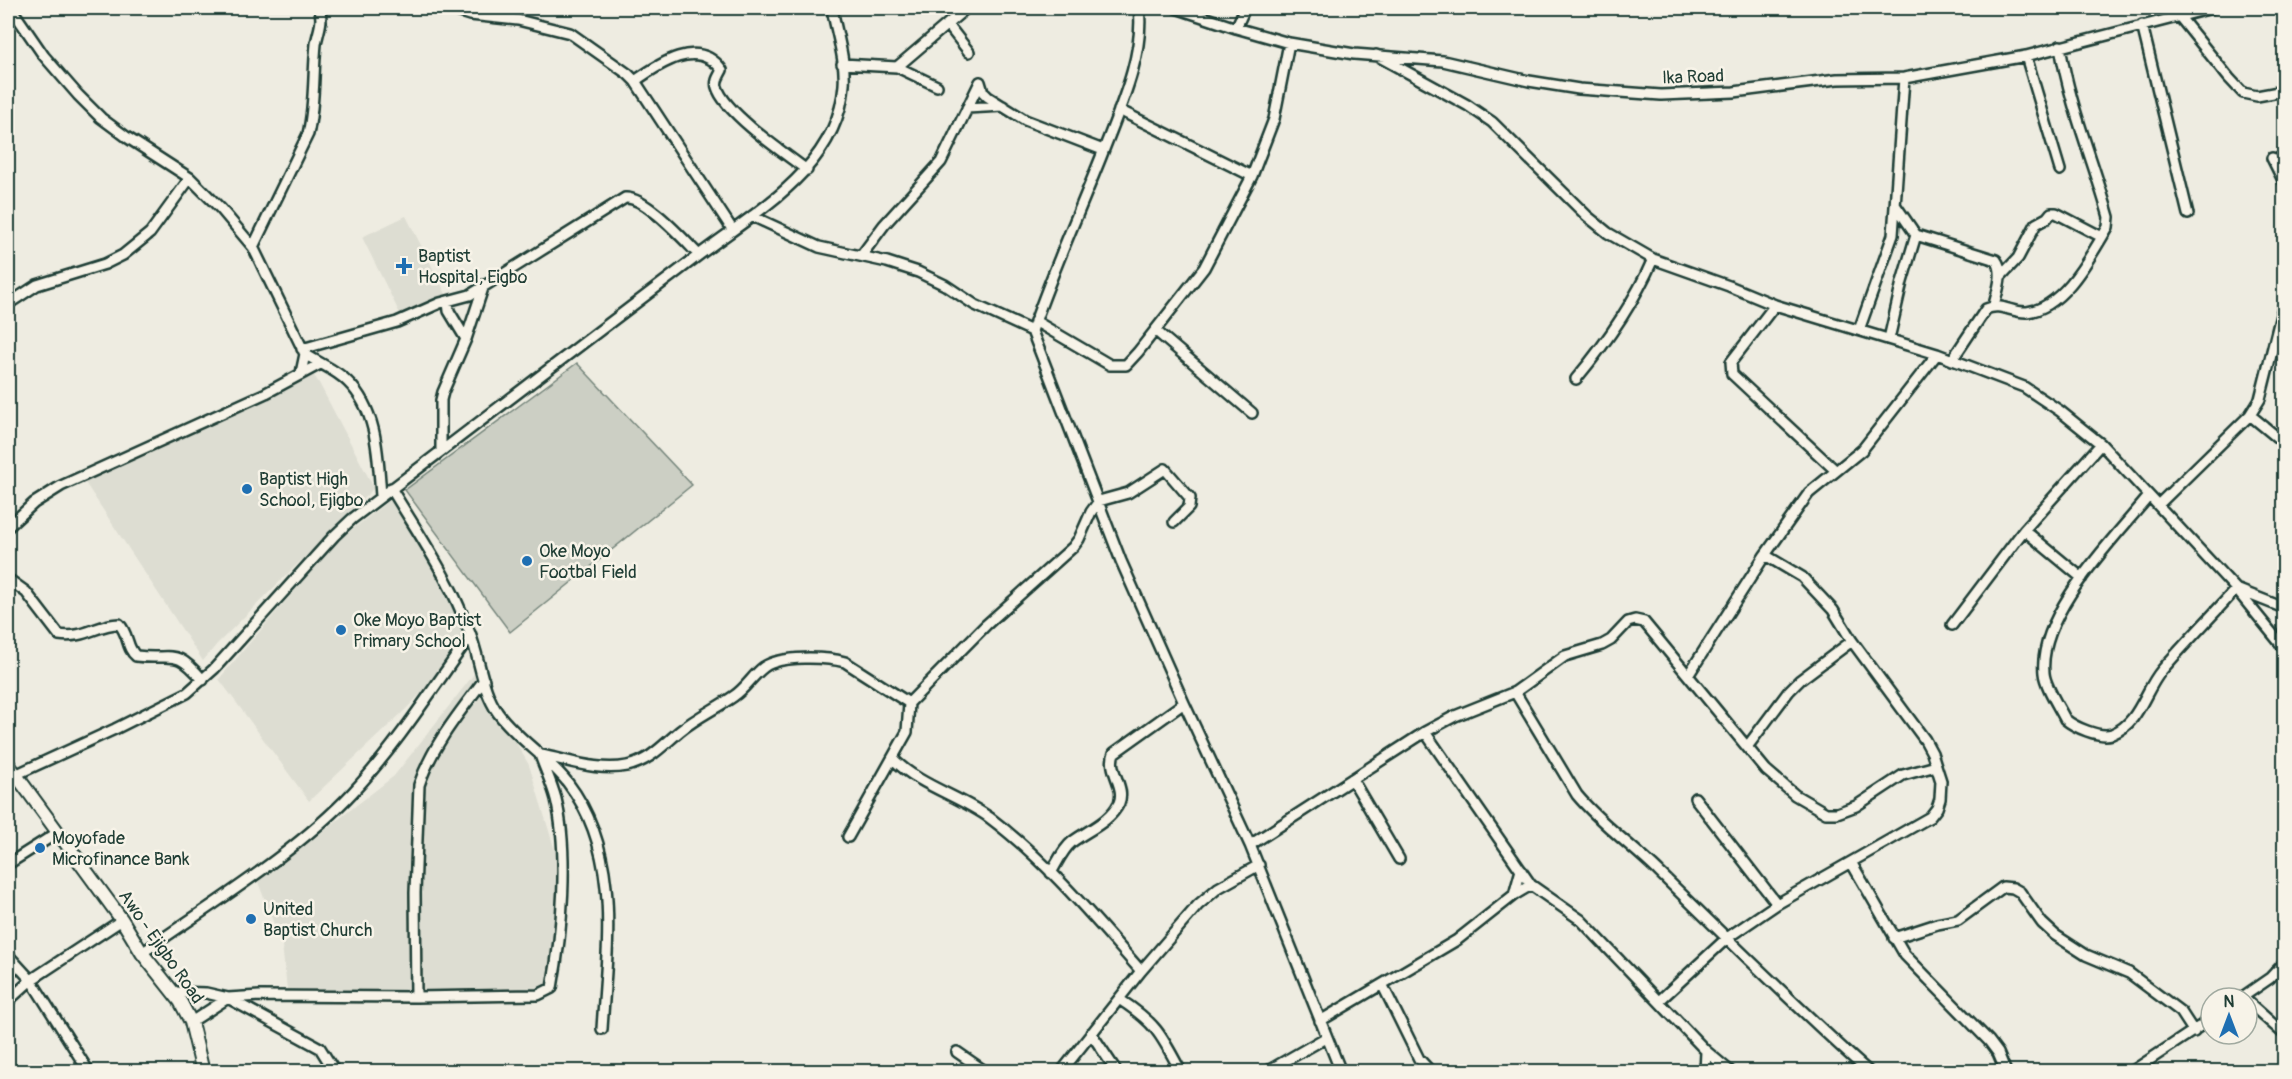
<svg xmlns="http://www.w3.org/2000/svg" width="2292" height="1079" font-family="Pangolin,sans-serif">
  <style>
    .built { fill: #ddddd2 }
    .green { fill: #cccfc4; stroke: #76867c; stroke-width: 1.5 }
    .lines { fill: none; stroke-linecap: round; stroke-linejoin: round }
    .minor-casing { stroke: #1f3d34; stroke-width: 14 }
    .major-casing { stroke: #1f3d34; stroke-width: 16 }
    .minor { stroke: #f7f3e8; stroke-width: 9 }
    .major { stroke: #f7f3e8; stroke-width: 12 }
    .poi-dot { fill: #1f6fb2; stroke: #f7f3e8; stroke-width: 2 }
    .labels { text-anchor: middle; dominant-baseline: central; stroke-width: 5; stroke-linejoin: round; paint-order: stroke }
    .street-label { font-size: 18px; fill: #1f3d34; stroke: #f7f3e8 }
    .poi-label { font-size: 18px; fill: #1f3d34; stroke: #f7f3e8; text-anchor: start }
  </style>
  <rect width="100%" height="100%" fill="#eeece1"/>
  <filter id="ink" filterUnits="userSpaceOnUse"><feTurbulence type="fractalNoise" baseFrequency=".0167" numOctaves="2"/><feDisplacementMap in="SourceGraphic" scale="12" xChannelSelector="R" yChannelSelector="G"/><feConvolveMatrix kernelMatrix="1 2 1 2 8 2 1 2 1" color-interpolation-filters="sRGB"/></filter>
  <g filter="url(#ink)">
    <path class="built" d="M406 216 446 294 401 316 362 237Z
      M313 374 319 383 374 488 217 644 203 661 84 481Z
      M391 499 450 595 465 636 441 672 406 709 309 801 219 679 334 544Z
      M475 673 529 765 559 864 556 960 546 988 538 992 287 989 282 945 258 882 394 776Z"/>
    <path class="green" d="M577 363 692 485 510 632 405 490Z"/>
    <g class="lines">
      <g class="minor-casing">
        <path id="minor" d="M11 8 44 56 78 95 101 118 128 138 190 178 221 209 253 247 305 354 301 373
          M448 8 470 15 518 20 570 33 628 74 635 81 732 229
          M1139 8C1145 56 1118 112 1101 157 1078 215 1052 272 1032 331L1121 561 1184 703 1250 845 1341 1072
          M1176 8 1236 28 1289 43 1354 54 1443 61 1529 81 1579 89 1661 95 1734 92 1837 79 1904 78 2026 56 2212 8
          M2179 16 2229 78 2243 93 2257 96 2284 91
          M948 25 969 52
          M2142 25 2188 214
          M1236 28 1245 8
          M1376 55 1467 105 1492 122 1587 216 1608 233 1653 259 1729 286 1775 305 1937 354 2024 387 2060 411 2101 444 2236 589 2284 608
          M2026 56 2060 170
          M842 64 897 67 937 86
          M897 67 965 9
          M635 81C659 64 698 37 722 70 719 76 715 81 717 87 724 112 785 154 807 170
          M980 82 983 92 988 97 1025 120 1103 150
          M967 108 1003 106
          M1119 110 1252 176
          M2272 158 2284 182
          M1896 206 1916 235 1996 260C2005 272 1997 292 1994 305
          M752 216 819 247 887 262 918 272 945 285 975 305 1032 331
          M253 247 308 134C315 105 313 74 316 44 318 31 324 21 319 8
          M861 256 884 225 941 162 980 82
          M2000 277 2018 258 2036 224 2047 218 2051 213H2056L2102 237
          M448 302 449 311 466 339
          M8 304 37 285 105 264 123 255 150 233 190 178
          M1775 305 1731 362 1732 374 1835 470
          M1035 321 1110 365H1126L1138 352 1204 268 1252 176 1274 119 1289 43
          M1859 330 1893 235 1904 78
          M1156 331 1252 413
          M1889 339 1902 282 1916 235
          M302 349 397 322 440 303 470 295 625 198C645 196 684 240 699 255
          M305 354C318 363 337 370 348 382 378 411 378 458 381 496
          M1952 360 1986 309C2000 302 2012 313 2027 312 2064 308 2091 255 2108 227L2109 217C2093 160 2069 104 2060 46
          M1576 379C1607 342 1634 303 1653 259
          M2250 415 2284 443
          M441 450V400L443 392 466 339 484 285
          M391 488C410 520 432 552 449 586 457 600 463 616 469 631 480 657 481 689 498 713 517 739 548 757 568 783 622 854 607 947 602 1029
          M2149 496C2113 540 2038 614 2044 673 2045 686 2059 707 2065 719 2074 727 2099 738 2112 734 2140 723 2144 691 2162 670 2186 642 2212 616 2236 589L2284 648
          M2158 505 2250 415 2260 399 2284 303
          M8 527 34 503 61 486 266 393 320 364
          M2024 530 2082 578
          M8 579 26 592 59 635C85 639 97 624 119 624 129 634 126 648 136 656 173 661 174 646 203 680
          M1952 625 2024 530 2101 444
          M1689 674 1765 555 1809 493 1862 450 1937 354
          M1515 692 1577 795C1601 824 1633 846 1660 873 1729 940 1797 1008 1869 1072
          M1425 732 1531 885 1581 920 1706 1051 1731 1072
          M1747 747 1789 691 1800 680 1852 641
          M541 755C568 760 599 772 627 766 650 761 663 745 680 731 697 717 717 708 734 696 746 688 753 675 764 667 781 655 826 657 845 662L909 703
          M893 759C920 786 960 796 990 818 1047 861 1094 918 1141 971
          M15 775 115 729 187 693 214 669 334 536 352 519 699 255C757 211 838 167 844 85 846 60 836 32 832 8
          M1352 779 1399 859
          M1695 798 1777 904
          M848 837 907 732 909 703 986 625 1073 547 1079 539 1091 512 1099 501 1128 493 1165 469 1190 498 1189 507 1174 522
          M1250 845 1425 732 1455 716 1515 692 1565 656 1602 645 1611 640 1628 622 1635 620 1644 622 1766 770 1795 795 1826 813H1837L1856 806 1903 775 1936 766
          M1851 862 1905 955 1989 1041 1998 1053 2006 1072
          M8 864 57 833
          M1051 873C1057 863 1063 849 1072 842 1088 830 1110 822 1119 803 1126 786 1107 771 1114 753L1184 703
          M1514 895 1521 870
          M1894 938 1937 924 1958 920 2003 887 2013 888 2020 892 2042 923 2055 935 2086 955 2129 973 2181 1012 2194 1032
          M142 953C210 905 296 853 353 792 397 745 433 688 471 635
          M8 955 31 980 89 1072
          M1383 986 1419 1059 1431 1072
          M174 992 206 993 228 998 320 1048 335 1072
          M416 997 415 893 419 785C432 746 459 713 484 680
          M2241 998 2270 978 2284 963
          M1119 999C1156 1023 1161 1034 1181 1072
          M8 1001 31 980 122 920
          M1659 1001 1727 938 1777 904 1930 817 1937 808 1940 799 1941 781 1932 753 1925 740 1852 641 1833 610 1802 577 1765 555
          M2247 1001 2284 1034
          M1320 1021 1457 940 1514 895 1531 885
          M191 1022 228 998 260 996 416 997 538 995 552 988C562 933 569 853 556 799 552 784 545 769 540 755
          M1091 1033 1117 1072
          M957 1052 986 1072
          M1061 1072 1141 971 1198 905 1218 888 1259 865
          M1266 1072 1327 1037
          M1705 1072 1706 1051
          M2131 1072 2211 1019"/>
      </g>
      <g class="major-casing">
        <path id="major" d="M8 764 122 920 142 953 180 1001 191 1022 203 1072"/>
      </g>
      <use href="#minor" class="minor"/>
      <use href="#major" class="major"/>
    </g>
  </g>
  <g class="poi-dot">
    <path d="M401 257h6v6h6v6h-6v6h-6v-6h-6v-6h6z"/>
    <circle cx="247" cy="489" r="6"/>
    <circle cx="527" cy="561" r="6"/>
    <circle cx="341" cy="630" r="6"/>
    <circle cx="40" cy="848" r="6"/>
    <circle cx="251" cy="919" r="6"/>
  </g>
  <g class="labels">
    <g class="street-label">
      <text transform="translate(1693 77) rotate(-2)">Ika Road</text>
      <text transform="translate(161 947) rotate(55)">Awo - Ejigbo Road</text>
    </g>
    <g class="poi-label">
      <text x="418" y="256">Baptist<tspan x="418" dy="21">Hospital, Eigbo</tspan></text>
      <text x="259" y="479">Baptist High<tspan x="259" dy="21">School, Ejigbo</tspan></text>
      <text x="539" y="551">Oke Moyo<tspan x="539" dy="21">Footbal Field</tspan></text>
      <text x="353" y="620">Oke Moyo Baptist<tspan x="353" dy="21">Primary School</tspan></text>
      <text x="52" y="838">Moyofade<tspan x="52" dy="21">Microfinance Bank</tspan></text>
      <text x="263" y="909">United<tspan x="263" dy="21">Baptist Church</tspan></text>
    </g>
  </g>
  <rect width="2292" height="1079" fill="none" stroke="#f7f3e8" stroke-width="30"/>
  <rect x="15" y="15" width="2262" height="1049" fill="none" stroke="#1f3d34" stroke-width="2" filter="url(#ink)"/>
  <g transform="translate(2229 1016)"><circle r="28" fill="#f7f3e8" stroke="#a1aaa0" stroke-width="1.5"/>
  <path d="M0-4.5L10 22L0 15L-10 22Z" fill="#1f6fb2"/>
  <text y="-9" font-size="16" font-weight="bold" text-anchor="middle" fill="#1f3d34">N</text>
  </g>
</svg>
